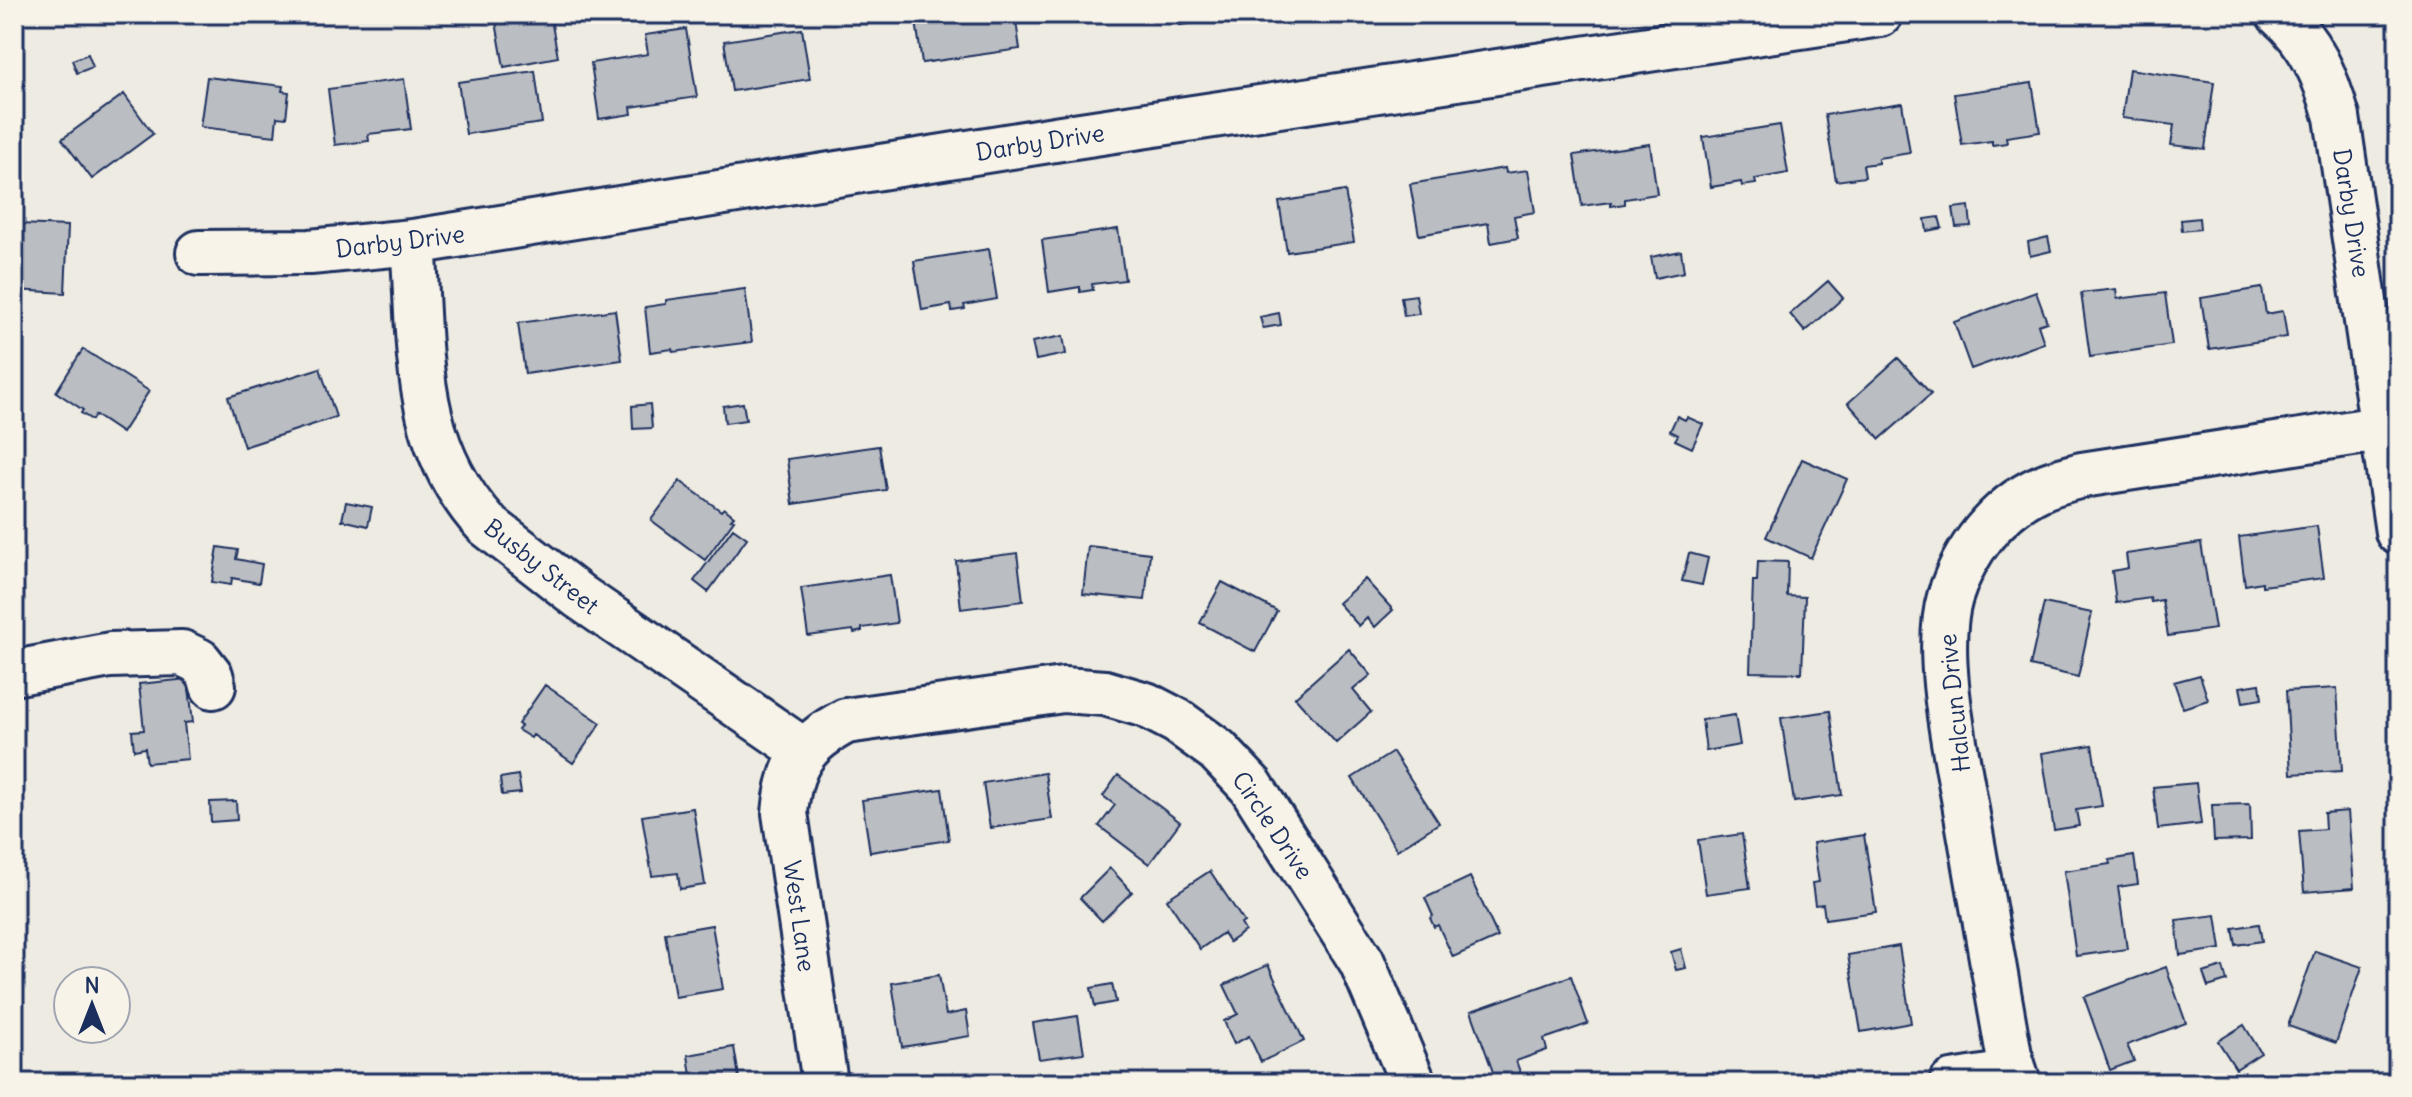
<svg xmlns="http://www.w3.org/2000/svg" width="2412" height="1097" font-family="Delius,sans-serif">
  <style>
    .building { fill: #babdc2; stroke: #1b2f5e; stroke-width: 2 }
    .lines { fill: none; stroke-linecap: round; stroke-linejoin: round }
    .minor-casing { stroke: #1b2f5e; stroke-width: 50 }
    .minor { stroke: #f7f3e8; stroke-width: 44 }
    .labels { text-anchor: middle; dominant-baseline: central; stroke-width: 6; stroke-linejoin: round; paint-order: stroke }
    .street-label { font-size: 24px; fill: #1b2f5e; stroke: #f7f3e8 }
  </style>
  <rect width="100%" height="100%" fill="#eeebe2"/>
  <filter id="ink" filterUnits="userSpaceOnUse"><feTurbulence type="fractalNoise" baseFrequency=".0125" numOctaves="2"/><feDisplacementMap in="SourceGraphic" scale="16" xChannelSelector="R" yChannelSelector="G"/><feConvolveMatrix kernelMatrix="1 2 1 2 8 2 1 2 1" color-interpolation-filters="sRGB"/></filter>
  <g filter="url(#ink)">
    <path class="building" d="M542 14H550L558 57 504 67 496 22Z
      M915 14H1015L1020 49 922 63Z
      M1178 14H1246L1180 25Z
      M686 29 697 97 631 107 632 114 599 119 591 63 648 54 645 35Z
      M802 29 810 79 732 91 724 41Z
      M88 54 93 67 77 73 72 60Z
      M2129 69 2214 82 2205 149 2171 145 2174 125 2122 118Z
      M535 71 542 123 466 134 458 82Z
      M207 77 283 86 282 91 289 92 286 118 277 117 275 136 200 127Z
      M404 79 411 129 368 134 369 141 335 145 328 89Z
      M2032 83 2040 132 2006 137 2007 143 1992 145V141L1962 145 1954 94Z
      M124 94 153 134 92 179 62 139Z
      M1902 103 1910 153 1878 158V163L1863 165 1865 177 1836 181 1825 115Z
      M1780 125 1788 173 1755 179 1756 184 1742 186 1741 182 1711 187 1703 137Z
      M1650 144 1657 194 1625 199V204L1611 206V202L1582 206 1574 155Z
      M1505 168 1506 173 1528 170 1535 212 1514 216 1518 238 1491 243 1488 223 1419 235 1410 184Z
      M1345 191 1354 242 1287 252 1279 202Z
      M1969 206 1971 226 1956 227 1953 208Z
      M1939 217 1942 228 1927 231 1925 219Z
      M2199 218 2200 229 2182 231 2181 220Z
      M18 224 68 226 65 293 15 290Z
      M1118 229 1125 280 1092 284 1093 290 1080 292V287L1049 292 1042 240Z
      M2048 237 2051 251 2030 256 2028 242Z
      M989 249 997 299 964 305 965 309 952 311 951 305 922 310 914 261Z
      M1681 251 1684 272 1655 278 1651 257Z
      M1828 281 1843 298 1805 332 1790 314Z
      M2262 288 2266 314 2283 311 2287 337 2209 349 2201 298Z
      M745 289 752 342 673 352 672 349 650 352 645 307 666 304V300Z
      M2116 289 2117 299 2165 293 2172 345 2090 357 2081 293Z
      M2036 292 2047 322 2038 325 2044 343 1971 369 1954 322Z
      M1416 295 1419 314 1404 316 1401 297Z
      M615 310 622 360 525 374 518 323Z
      M1279 313 1281 325 1263 328 1260 317Z
      M1063 336 1066 354 1036 360 1032 342Z
      M83 349 149 391 122 433 95 415 92 420 81 413 83 410 56 392Z
      M1898 358 1931 394 1880 439 1848 403Z
      M320 368 336 417 244 447 228 397Z
      M743 403 746 420 725 423 723 406Z
      M650 404 652 428 633 429 632 406Z
      M1677 416 1685 420 1687 417 1703 424 1692 448 1675 440 1678 435 1670 431Z
      M879 446 886 490 793 504 787 459Z
      M1802 459 1847 479 1811 558 1766 537Z
      M680 481 721 511 724 508 734 516 731 519 734 520 705 560 651 520Z
      M346 502 372 507 368 526 342 520Z
      M2317 526 2324 578 2262 586V582L2245 585 2239 537Z
      M733 528 747 538 708 592 694 581Z
      M2201 543 2215 629 2168 636 2162 600 2151 602 2150 598 2116 603 2112 571 2128 568 2126 554Z
      M1088 546 1150 553 1145 600 1083 594Z
      M218 547 238 550 236 559 262 564 259 583 232 578 231 585 212 582Z
      M1017 553 1023 601 961 609 956 561Z
      M1689 553 1708 558 1702 585 1682 581Z
      M1758 561 1788 562 1787 596 1805 597 1802 673 1750 672 1753 581H1757Z
      M890 575 897 623 862 628V631L854 633 853 630 808 636 801 588Z
      M1365 579 1393 610 1375 627 1367 618 1359 626 1338 603Z
      M1222 582 1277 611 1255 652 1200 623Z
      M2044 603 2092 613 2078 677 2030 666Z
      M1349 649 1371 675 1353 690 1371 712 1336 743 1295 697Z
      M2200 675 2208 700 2183 708 2174 682Z
      M188 679 193 722 184 723 188 759 147 763 145 748 134 750 132 731 144 730 139 684Z
      M2260 684 2262 699 2243 702 2240 687Z
      M545 685 601 723 573 763 533 735 531 738 518 730 521 726 518 724Z
      M2337 688 2342 771 2291 774 2286 691Z
      M1830 711 1842 795 1794 802 1781 718Z
      M1735 715 1740 745 1706 751 1702 720Z
      M2092 745 2102 806 2076 810 2079 826 2054 830 2042 753Z
      M1393 752 1439 823 1397 850 1352 778Z
      M1045 773 1052 819 990 828 983 783Z
      M518 775 521 793 502 795 500 778Z
      M1118 775 1180 822 1149 864 1099 826 1115 805 1103 796Z
      M2196 783 2201 824 2158 829 2153 787Z
      M942 789 949 840 870 852 862 800Z
      M236 801 237 820 211 822 210 802Z
      M2250 804 2251 840 2214 841 2212 805Z
      M693 808 705 885 680 889 678 873 652 876 642 816Z
      M2348 811 2354 888 2304 892 2299 831 2325 829 2324 813Z
      M1742 834 1750 888 1706 894 1698 840Z
      M1864 835 1876 912 1825 919 1823 904 1815 905 1812 883 1819 882 1813 843Z
      M2134 856 2138 884 2118 887 2127 949 2076 956 2064 871 2110 864 2109 860Z
      M1110 868 1132 892 1102 921 1080 898Z
      M1210 871 1244 922 1241 924 1245 931 1229 942 1223 933 1200 949 1167 899Z
      M1470 877 1498 937 1453 957 1438 925 1434 927 1430 918 1433 916 1425 898Z
      M2216 915 2221 949 2180 955 2176 920Z
      M2259 924 2262 941 2236 945 2233 928Z
      M712 925 723 989 675 997 665 933Z
      M1899 946 1911 1023 1861 1032 1848 955Z
      M1681 949 1686 968 1676 970 1671 952Z
      M2315 951 2362 967 2336 1043 2288 1026Z
      M1268 965 1304 1041 1261 1062 1249 1036 1234 1044 1224 1021 1238 1014 1224 985Z
      M2166 967 2186 1023 2127 1045 2134 1061 2110 1070 2084 997Z
      M2223 967 2227 981 2208 987 2203 973Z
      M939 975 946 1015 966 1011 970 1036 902 1047 892 983Z
      M1571 976 1588 1024 1544 1039 1547 1050 1516 1061 1522 1077 1497 1083 1471 1011Z
      M1112 984 1116 1002 1095 1006 1091 988Z
      M1078 1016 1084 1053 1039 1059 1033 1023Z
      M2244 1025 2261 1053 2236 1069 2218 1041Z
      M734 1047 740 1083H692L688 1055Z"/>
    <g class="lines">
      <g class="minor-casing">
        <path id="minor" d="M2279 14C2311 41 2326 78 2337 117L2398 532
          M413 242C421 345 411 442 486 524L580 597 804 751
          M199 253 310 252 413 242 1061 138 1880 14
          M14 673 110 655 182 653 199 661 210 675 213 686
          M825 1083 785 813C789 766 803 743 846 721L1063 690 1105 693 1146 705 1177 721 1217 750 1251 786 1362 962 1413 1083
          M1952 1083 2015 1073
          M2018 1083 2009 1055C1995 975 1981 895 1967 815 1957 755 1933 654 1950 597 1964 551 1997 508 2041 488 2054 482 2068 479 2082 475L2398 426"/>
      </g>
      <use href="#minor" class="minor"/>
    </g>
  </g>
  <g class="labels">
    <g class="street-label">
      <text transform="translate(1040 142) rotate(-9)">Darby Drive</text>
      <text transform="translate(2352 213) rotate(81)">Darby Drive</text>
      <text transform="translate(400 241) rotate(-7)">Darby Drive</text>
      <text transform="translate(542 566) rotate(38)">Busby Street</text>
      <text transform="translate(1954 703) rotate(-96)">Halcun Drive</text>
      <text transform="translate(1273 825) rotate(56)">Circle Drive</text>
      <text transform="translate(800 916) rotate(82)">West Lane</text>
    </g>
  </g>
  <rect width="2412" height="1097" fill="none" stroke="#f7f3e8" stroke-width="48"/>
  <rect x="24" y="24" width="2364" height="1049" fill="none" stroke="#1b2f5e" stroke-width="3" filter="url(#ink)"/>
  <g transform="translate(92 1005)"><circle r="38" fill="#f7f3e8" stroke="#9fa5b1" stroke-width="2"/>
  <path d="M0-6L14 30L0 20L-14 30Z" fill="#1b2f5e"/>
  <text y="-12" font-size="22" font-weight="bold" text-anchor="middle" fill="#1b2f5e">N</text>
  </g>
</svg>
